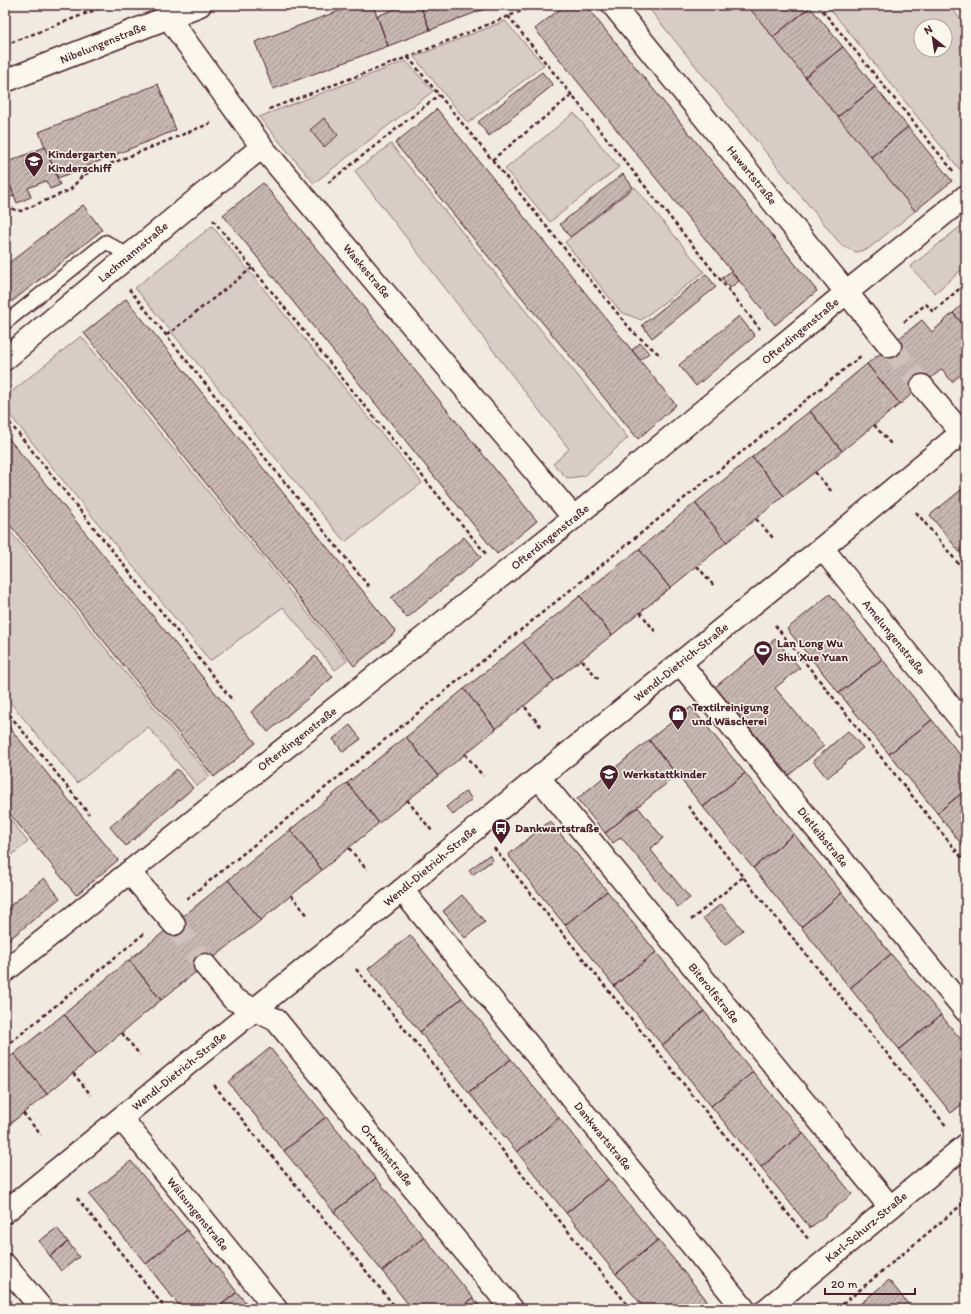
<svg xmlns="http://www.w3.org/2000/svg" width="971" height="1314" font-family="Itim,sans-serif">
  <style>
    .grass { fill: #d8ccc6; stroke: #917678; fill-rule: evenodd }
    .building { fill: url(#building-hatch); stroke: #4a1f2b }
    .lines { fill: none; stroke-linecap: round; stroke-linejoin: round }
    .minor-tunnel { stroke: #cfc1bc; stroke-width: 22; stroke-dasharray: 22 11; stroke-linecap: butt }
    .service-casing { stroke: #4a1f2b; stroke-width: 16 }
    .minor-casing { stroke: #4a1f2b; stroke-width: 25 }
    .tertiary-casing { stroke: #4a1f2b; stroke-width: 25 }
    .path { stroke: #4a1f2b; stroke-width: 2.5; stroke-dasharray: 4 3; stroke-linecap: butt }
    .service { stroke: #fbf7ec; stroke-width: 13 }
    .minor { stroke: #fbf7ec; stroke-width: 22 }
    .tertiary { stroke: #fbf7ec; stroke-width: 22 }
    .labels { text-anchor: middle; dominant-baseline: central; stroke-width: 3; stroke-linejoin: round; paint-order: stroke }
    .street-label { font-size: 12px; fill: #4a1f2b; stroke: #fbf7ec }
    .poi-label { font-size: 12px; font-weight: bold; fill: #4a1f2b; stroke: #fbf7ec; text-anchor: start }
  </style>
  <defs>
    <pattern id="building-hatch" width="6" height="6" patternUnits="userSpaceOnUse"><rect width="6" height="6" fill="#c8b8b3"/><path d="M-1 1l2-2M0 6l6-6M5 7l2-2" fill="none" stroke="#a49592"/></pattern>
  </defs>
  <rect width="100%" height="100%" fill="#f0eae0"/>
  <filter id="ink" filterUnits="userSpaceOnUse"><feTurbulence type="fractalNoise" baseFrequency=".025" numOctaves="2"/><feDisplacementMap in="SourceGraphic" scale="8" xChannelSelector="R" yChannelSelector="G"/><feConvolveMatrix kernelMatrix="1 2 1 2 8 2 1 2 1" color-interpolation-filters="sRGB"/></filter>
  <g filter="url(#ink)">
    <path class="grass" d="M646 5H747L915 211 868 249 856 252 842 246Z
      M827 5H949L966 26V169L962 172ZM921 26H945V50H921Z
      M505 21 544 65 468 123 414 57Z
      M406 61 433 91 314 183 259 117Z
      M574 113 619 167 550 222 505 169Z
      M391 144 628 438 584 476 567 478 553 464 569 449 355 171Z
      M635 187 704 272 641 320 621 312 565 242Z
      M966 222V266L935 293 910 267Z
      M212 226 422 483 345 542 135 288Z
      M81 336 347 661 335 670 283 607 210 661 5 409V397Z
      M5 525 210 776 197 786 148 727 77 783 5 696Z
      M5 813 28 842 5 860Z"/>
    <path class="building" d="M355 5H373L388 46 273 89 255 42Z
      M406 5H420L430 30 388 46 377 16Z
      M420 5H495L430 30Z
      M565 5H585L817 291 775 325 535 29Z
      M747 5H808L810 7 773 37Z
      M810 7 843 47 805 77 773 37Z
      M843 47 875 87 838 117 805 77Z
      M542 72 553 85 489 136 478 122Z
      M158 84 176 130 58 178 39 132Z
      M875 87 908 127 871 157 838 117Z
      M437 109 676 405 638 439 395 143Z
      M324 118 338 135 324 147 310 130Z
      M908 127 952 181 915 211 871 157Z
      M45 147 60 185 50 189 46 181 28 188 31 197 17 203 5 172V163Z
      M5 172 14 196 5 199Z
      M623 174 633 187 570 237 560 224Z
      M263 183 537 521 497 554 223 215Z
      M83 205 102 230 5 307V266Z
      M731 271 739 281 730 288 722 278Z
      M706 274 716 287 652 338 642 325Z
      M126 299 396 632 354 666 84 333Z
      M966 301V328L953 313Z
      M953 313 966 328V370L952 382 942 369 900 404 867 364 922 320 932 332Z
      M739 316 755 336 696 386 679 365Z
      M640 343 649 353 640 360 632 350Z
      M867 364 900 404 842 451 810 411Z
      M810 411 842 451 784 496 752 457Z
      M5 434 256 743 214 777 5 519Z
      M752 457 784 496 727 542 695 503Z
      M966 486V560L930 515Z
      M695 503 727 542 670 588 639 549Z
      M464 537 481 557 407 618 391 598Z
      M639 549 670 588 612 635 580 596Z
      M830 594 882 659 839 693 787 629Z
      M580 596 612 635 554 681 523 642Z
      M775 639 800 668 775 688 824 746 789 775 715 687Z
      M523 642 554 681 496 729 464 689Z
      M315 656 333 677 268 732 251 712Z
      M882 659 932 720 889 754 839 693Z
      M464 689 496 729 438 776 406 737Z
      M691 707 745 773 703 807 649 740Z
      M932 720 966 762V790L937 813 889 754Z
      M5 722 118 860 76 895 5 808Z
      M350 725 361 739 343 752 333 739Z
      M848 731 863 748 827 778 813 761Z
      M406 737 438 776 379 823 347 783Z
      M649 740 677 775 605 833 577 799Z
      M177 769 193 788 126 846 110 827Z
      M745 773 794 834 753 868 703 807Z
      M347 783 379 823 322 870 290 830Z
      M966 790V850L937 813Z
      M466 791 472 799 453 815 446 807Z
      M638 807 663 838 650 849 690 898 678 907 621 837 613 843 605 833Z
      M550 821 607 891 565 925 508 855Z
      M290 830 322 870 261 920 228 880Z
      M794 834 842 893 801 927 753 868Z
      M489 855 493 860 472 875 469 870Z
      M44 878 60 898 5 943V910Z
      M228 880 261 920 161 1000 129 960Z
      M607 891 656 952 614 986 565 925Z
      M842 893 891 954 850 988 801 927Z
      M462 895 485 922 465 938 443 911Z
      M721 904 743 930 725 945 703 918Z
      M410 935 462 998 420 1032 368 969Z
      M656 952 704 1011 662 1045 614 986Z
      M891 954 941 1015 899 1049 850 988Z
      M129 960 161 1000 96 1054 64 1014Z
      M462 998 511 1059 469 1093 420 1032Z
      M704 1011 753 1072 711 1106 662 1045Z
      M64 1014 96 1054 47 1094 14 1054Z
      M941 1015 966 1046V1101L951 1113 899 1049Z
      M270 1048 326 1117 284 1151 228 1082Z
      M14 1054 47 1094 5 1128V1061Z
      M511 1059 559 1118 517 1152 469 1093Z
      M753 1072 803 1133 761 1167 711 1106Z
      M326 1117 376 1178 334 1212 284 1151Z
      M559 1118 608 1179 566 1213 517 1152Z
      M803 1133 852 1194 810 1228 761 1167Z
      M131 1161 187 1230 146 1264 89 1195Z
      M376 1178 424 1237 382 1271 334 1212Z
      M608 1179 658 1240 616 1274 566 1213Z
      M57 1228 68 1242 50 1256 39 1241Z
      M187 1230 237 1292 216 1309H182L146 1264Z
      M424 1237 473 1298 460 1309H412L382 1271Z
      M658 1240 713 1308 712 1309H645L616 1274Z
      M68 1242 79 1257 61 1271 50 1256Z
      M889 1280 912 1309H854Z
      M237 1292 251 1309H216Z
      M473 1298 482 1309H460Z
      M5 1300 12 1309H5Z"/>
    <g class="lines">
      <path class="minor-tunnel" d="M890 346 922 386
        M174 924 205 965"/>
      <g class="service-casing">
        <path id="service" d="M5 323 106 242 129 256"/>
      </g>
      <g class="minor-casing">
        <path id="minor" d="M613 5 890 346
          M168 17 262 147 574 518
          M5 81 200 5
          M5 359 196 200 262 147
          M922 386 966 438
          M822 548 966 726
          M680 663 966 1011
          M539 778 890 1207
          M129 872 174 924
          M402 890 744 1309
          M205 965 233 999 276 1020 512 1309
          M5 971 555 533 847 292 966 196
          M121 1118 276 1309
          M5 1265 42 1309
          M767 1309 966 1145"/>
      </g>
      <g class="tertiary-casing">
        <path id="tertiary" d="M5 1212 402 890 454 846 822 548 966 429"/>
      </g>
      <path class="path" d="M82 5 85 14
        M818 5 954 172
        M958 5 966 15
        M508 16 760 329
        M5 45 108 5
        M408 57 632 331 661 356
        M269 109 408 57 536 5
        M492 160 572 95
        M328 183 439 95
        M5 207 21 211 70 190 83 175 211 123
        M213 220 486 554
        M129 289 370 588
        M904 322 926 304 933 312 966 283
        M167 335 252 268
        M5 417 233 701
        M874 425 891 444
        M815 472 832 492
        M916 512 966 573
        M756 519 774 539
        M697 566 715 587
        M640 612 657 634
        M775 625 966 863
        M582 660 600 681
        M525 707 542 728
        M5 709 89 814
        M465 754 483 776
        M407 800 432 831
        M688 806 743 877 947 1127
        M349 848 367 870
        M494 848 809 1240
        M291 895 309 917
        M187 899 862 355
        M691 920 743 877
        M356 969 631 1309
        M122 1033 140 1055
        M5 1047 146 932
        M73 1073 91 1095
        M214 1085 397 1309
        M23 1113 41 1135
        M77 1198 166 1309
        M816 1303 820 1309
        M837 1309 966 1201"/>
      <use href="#service" class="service"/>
      <use href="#minor" class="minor"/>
      <use href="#tertiary" class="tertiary"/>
    </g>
  </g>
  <defs>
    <g id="school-pin" transform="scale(1)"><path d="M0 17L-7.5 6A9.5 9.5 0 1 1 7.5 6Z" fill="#4a1f2b" stroke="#fbf7ec"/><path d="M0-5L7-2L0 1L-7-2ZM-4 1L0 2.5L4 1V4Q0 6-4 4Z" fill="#fff"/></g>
    <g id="stadium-pin" transform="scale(1)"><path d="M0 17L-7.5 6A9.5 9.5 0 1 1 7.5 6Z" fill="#4a1f2b" stroke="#fbf7ec"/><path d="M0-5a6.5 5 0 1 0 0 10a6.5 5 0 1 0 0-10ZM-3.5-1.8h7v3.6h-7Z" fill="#fff"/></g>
    <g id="shop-pin" transform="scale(1)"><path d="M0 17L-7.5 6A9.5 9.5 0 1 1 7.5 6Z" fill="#4a1f2b" stroke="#fbf7ec"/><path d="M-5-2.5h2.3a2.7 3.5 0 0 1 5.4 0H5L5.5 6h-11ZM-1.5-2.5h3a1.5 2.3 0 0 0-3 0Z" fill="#fff"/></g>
    <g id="bus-pin" transform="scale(1)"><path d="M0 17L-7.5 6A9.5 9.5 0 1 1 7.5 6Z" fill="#4a1f2b" stroke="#fbf7ec"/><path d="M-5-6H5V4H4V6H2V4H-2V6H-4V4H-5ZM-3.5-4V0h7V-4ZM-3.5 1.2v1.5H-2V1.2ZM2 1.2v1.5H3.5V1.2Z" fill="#fff"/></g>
  </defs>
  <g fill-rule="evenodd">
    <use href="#school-pin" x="34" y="161"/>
    <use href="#stadium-pin" x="763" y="650"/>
    <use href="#shop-pin" x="678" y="714"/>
    <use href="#school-pin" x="609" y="774"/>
    <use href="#bus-pin" x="501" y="828"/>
  </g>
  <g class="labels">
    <g class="street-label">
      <text transform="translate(103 43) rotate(-22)">Nibelungenstraße</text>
      <text transform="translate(752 175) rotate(51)">Hawartstraße</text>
      <text transform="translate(133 252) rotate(-40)">Lachmannstraße</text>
      <text transform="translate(367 271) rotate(50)">Waskestraße</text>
      <text transform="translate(800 331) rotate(-40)">Ofterdingenstraße</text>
      <text transform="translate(550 537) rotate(-39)">Ofterdingenstraße</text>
      <text transform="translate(894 637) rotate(51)">Amelungenstraße</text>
      <text transform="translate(681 662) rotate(-39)">Wendl-Dietrich-Straße</text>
      <text transform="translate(297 739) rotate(-38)">Ofterdingenstraße</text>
      <text transform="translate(823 837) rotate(51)">Dietleibstraße</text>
      <text transform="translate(430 866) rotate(-40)">Wendl-Dietrich-Straße</text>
      <text transform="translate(714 993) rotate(51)">Biterolfstraße</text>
      <text transform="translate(179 1071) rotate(-39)">Wendl-Dietrich-Straße</text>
      <text transform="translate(603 1136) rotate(51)">Dankwartstraße</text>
      <text transform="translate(387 1155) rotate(51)">Ortweinstraße</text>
      <text transform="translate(198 1214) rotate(51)">Wälsungenstraße</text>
      <text transform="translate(866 1227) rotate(-40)">Karl-Schurz-Straße</text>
    </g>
    <g class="poi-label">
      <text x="48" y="154">Kindergarten<tspan x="48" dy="14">Kinderschiff</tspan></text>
      <text x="777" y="643">Lan Long Wu<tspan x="777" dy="14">Shu Xue Yuan</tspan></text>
      <text x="692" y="707">Textilreinigung<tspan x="692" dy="14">und Wäscherei</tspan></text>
      <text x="623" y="774">Werkstattkinder</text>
      <text x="515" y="828">Dankwartstraße</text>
    </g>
  </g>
  <rect width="971" height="1314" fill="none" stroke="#fbf7ec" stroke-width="20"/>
  <rect x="10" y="10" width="951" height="1294" fill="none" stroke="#4a1f2b" stroke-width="1.5" filter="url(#ink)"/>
  <g transform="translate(933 38) rotate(330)"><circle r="19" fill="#fbf7ec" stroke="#b4a19f"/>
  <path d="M0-3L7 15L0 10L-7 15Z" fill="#4a1f2b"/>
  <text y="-6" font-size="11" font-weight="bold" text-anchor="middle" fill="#4a1f2b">N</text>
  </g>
  <path d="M825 1288v6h90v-6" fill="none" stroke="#4a1f2b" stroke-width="2"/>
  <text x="831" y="1288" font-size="12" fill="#4a1f2b" stroke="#fbf7ec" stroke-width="3" paint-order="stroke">20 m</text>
</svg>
